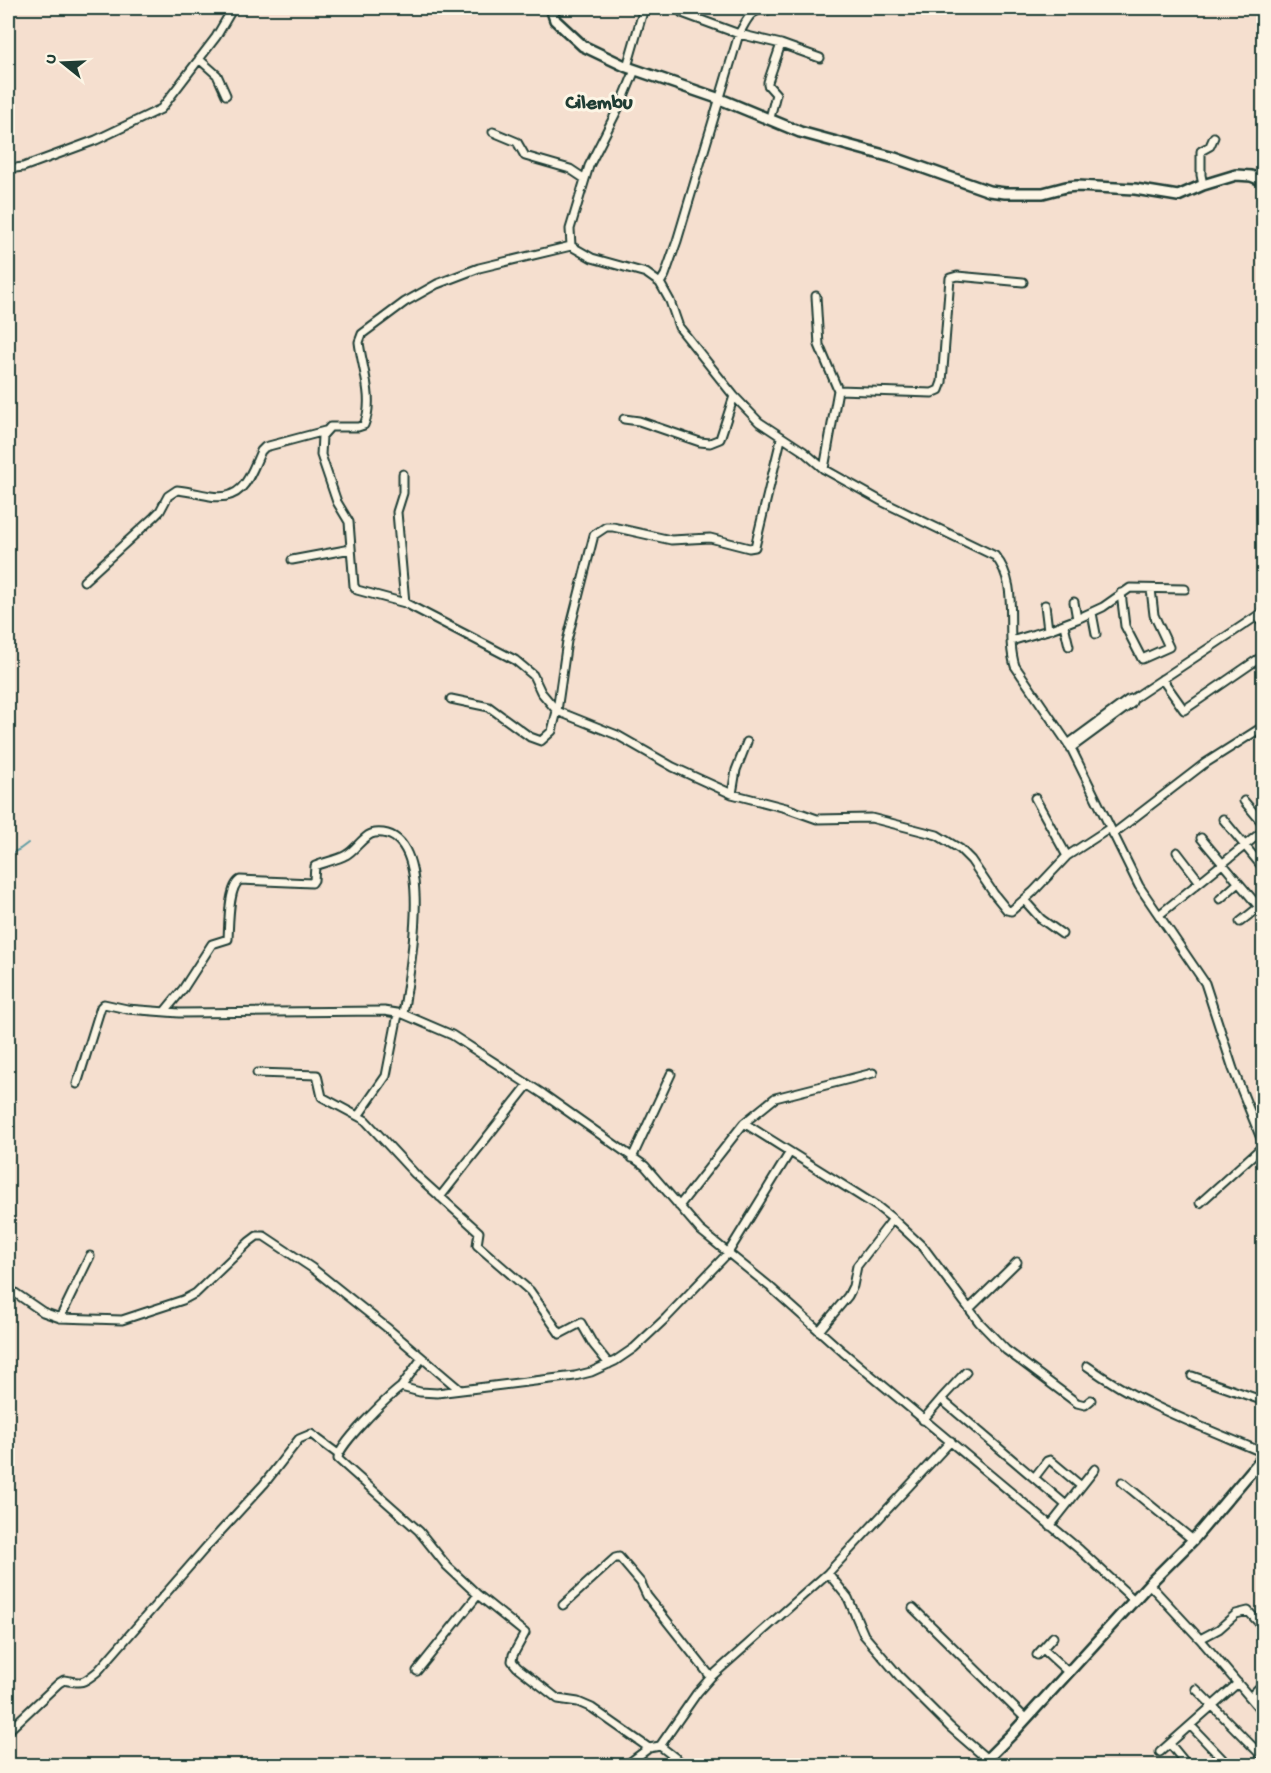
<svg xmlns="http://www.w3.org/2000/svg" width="1271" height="1773" font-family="'Gochi Hand',sans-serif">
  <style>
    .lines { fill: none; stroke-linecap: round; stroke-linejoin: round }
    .stream { stroke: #639ea5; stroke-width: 2 }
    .minor-casing { stroke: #1f3d34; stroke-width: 11 }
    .tertiary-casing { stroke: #1f3d34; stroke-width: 14 }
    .minor { stroke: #fcf5e5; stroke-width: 7 }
    .tertiary { stroke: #fcf5e5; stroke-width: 9 }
    .labels { text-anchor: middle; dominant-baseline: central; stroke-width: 6; stroke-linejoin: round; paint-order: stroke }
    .quarter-label { font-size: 21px; font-weight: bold; fill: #1f3d34; stroke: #fcf5e5 }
  </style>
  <rect width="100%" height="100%" fill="#f5dfcf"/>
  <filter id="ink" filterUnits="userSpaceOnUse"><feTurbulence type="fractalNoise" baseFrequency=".0167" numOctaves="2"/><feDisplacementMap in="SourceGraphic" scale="12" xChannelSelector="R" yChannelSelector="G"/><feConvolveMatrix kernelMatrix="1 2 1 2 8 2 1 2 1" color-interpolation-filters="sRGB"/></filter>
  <g filter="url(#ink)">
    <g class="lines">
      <path class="stream" d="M8 855 20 849 28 843"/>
      <g class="minor-casing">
        <path id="minor" d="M682 13 739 34 781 44 768 82V85L776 94 770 118
          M781 44 820 58
          M199 59 217 75 226 95
          M627 67 644 8
          M635 70 624 97 589 166 570 229 571 246 592 258 646 273 660 283 670 301 679 327 734 396 759 422 803 451 824 469 883 502 995 556C1021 586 1004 631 1015 666L1071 748 1139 886 1205 983 1233 1069 1264 1146
          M493 132 517 142 525 156 570 169 585 179
          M8 169 23 167 96 140 161 109 216 37 233 8
          M1203 185 1201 175V151L1210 146 1214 137
          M571 246 479 268 437 284 405 302 362 334 359 342C362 368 375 400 364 425L358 427H330L322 436 321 455 337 502 349 522 354 586 357 590 405 603 515 660 533 675 541 692 557 711 617 735 673 767 732 794 786 808 817 819 871 818 937 835 960 849 971 860 994 894 1007 910 1011 911 1033 892 1067 856 1110 828
          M660 283 665 275 677 241 739 34C747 20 750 8 768 10
          M816 296 819 345 838 390 824 469
          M838 390 932 393 939 390 942 382 950 278 957 276 1023 282
          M624 419 639 421 700 442 710 443 720 439 734 396
          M403 474V493L397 512 405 603
          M292 560 351 549
          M84 581 154 517 160 511 168 496 177 490C188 491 199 494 210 496 244 502 250 475 261 451L265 447 325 431
          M1121 593 1125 626 1142 659 1169 647 1154 615 1151 589
          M1264 611 1257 616 1264 625
          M1092 613 1096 634
          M1077 619 1103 607 1130 588 1185 589
          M1064 625 1069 646
          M1048 630 1077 619 1074 602
          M1011 641 1048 630 1045 605
          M1162 679 1184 710 1264 655
          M451 699 489 707 530 737 541 741 552 731 557 711 567 641 594 535 606 527H613L671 540 710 538 749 548 755 547 781 439
          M1068 744 1128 700 1134 698 1257 616
          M1071 748 1131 704 1134 698
          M732 794 736 770 747 742
          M1035 798 1067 856
          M1244 801 1264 825
          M1223 819 1264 869
          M1113 834 1204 764 1264 726
          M1201 838 1259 907 1240 922
          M1177 852 1200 882
          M1220 899 1238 883
          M1024 900 1041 919 1062 934
          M1159 915 1264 830
          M165 1011 183 989 212 944 228 939C229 925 228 887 240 880L312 883 314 880 315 866C325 862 337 860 346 855 356 850 364 834 375 833 440 827 408 980 403 1014
          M257 1073 317 1075 322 1097 365 1120 415 1174 479 1232 477 1245 530 1291 560 1334 581 1323 593 1344 609 1364
          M77 1084 101 1007 104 1004 127 1009 179 1013 384 1011 403 1014 452 1035 543 1094 645 1166 700 1230 769 1286 843 1352 1080 1550 1134 1600
          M358 1116 386 1076 398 1014
          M744 1123 878 1207 893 1219 924 1248 979 1322 1006 1350 1077 1403 1085 1405 1091 1400
          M632 1158 671 1074
          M440 1197 528 1085
          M1200 1203 1263 1146
          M679 1206 744 1123 775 1098 873 1073
          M8 1288 43 1312 60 1318 122 1320 183 1300 196 1293 249 1242 257 1236H264L312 1268 386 1327 460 1390
          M970 1308 1017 1262
          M60 1318 90 1256
          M819 1331 848 1296 853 1286 857 1266 893 1219
          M1087 1366C1141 1405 1203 1427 1264 1453
          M1192 1376 1264 1401
          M401 1387 422 1358
          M941 1399 966 1372
          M923 1420 941 1399 1066 1505
          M1034 1478 1047 1461 1050 1460 1081 1486
          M1122 1482 1193 1540
          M1050 1526 1095 1469
          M828 1573 848 1598 864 1635 900 1677 950 1727 987 1759
          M1149 1584 1200 1639 1219 1629 1236 1614 1248 1611 1261 1625
          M563 1605 615 1558 619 1557 641 1583 647 1596 711 1677
          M913 1608 1026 1719
          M1200 1639 1264 1714
          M1043 1649 1069 1673
          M1037 1655 1053 1637
          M417 1671 478 1595
          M1196 1689 1260 1754
          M1250 1697 1264 1683
          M1191 1726 1229 1766
          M8 1731 59 1683 64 1680C83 1684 83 1683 98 1671L208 1545 264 1484 299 1439 311 1434 338 1454
          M1170 1744 1188 1766
          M660 1746 697 1693 711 1677 828 1573 951 1441
          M649 1748 592 1708 578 1702 558 1699 517 1667 512 1661 513 1655 525 1633 478 1595 447 1566 419 1531 338 1459C337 1446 388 1397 401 1387L420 1392 437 1393 575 1376 591 1372 615 1361 634 1348 666 1318 728 1253 790 1152
          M1160 1752 1238 1683
          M605 1766 610 1763 620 1766
          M625 1766 649 1748 660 1746 686 1766"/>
      </g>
      <g class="tertiary-casing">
        <path id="tertiary" d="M551 8 555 20 583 46 627 67 720 99 800 132 895 158 989 191 1005 193H1043L1066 187 1077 186 1135 189 1178 196 1203 185 1236 175 1251 176 1264 181
          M980 1766 1013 1733 1149 1584 1193 1540 1264 1456"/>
      </g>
      <use href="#minor" class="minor"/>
      <use href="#tertiary" class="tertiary"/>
    </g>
  </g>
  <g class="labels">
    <g class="quarter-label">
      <text x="599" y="104">Cilembu</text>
    </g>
  </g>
  <rect width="1271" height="1773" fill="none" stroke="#fcf5e5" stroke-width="30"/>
  <rect x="15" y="15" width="1241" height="1743" fill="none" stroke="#1f3d34" stroke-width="2" filter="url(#ink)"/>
  <g transform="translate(63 63) rotate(288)" stroke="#fcf5e5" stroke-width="4.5" paint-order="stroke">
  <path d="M0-4.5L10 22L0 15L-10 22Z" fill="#1f3d34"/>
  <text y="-9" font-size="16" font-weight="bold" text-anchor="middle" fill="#1f3d34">U</text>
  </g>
</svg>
